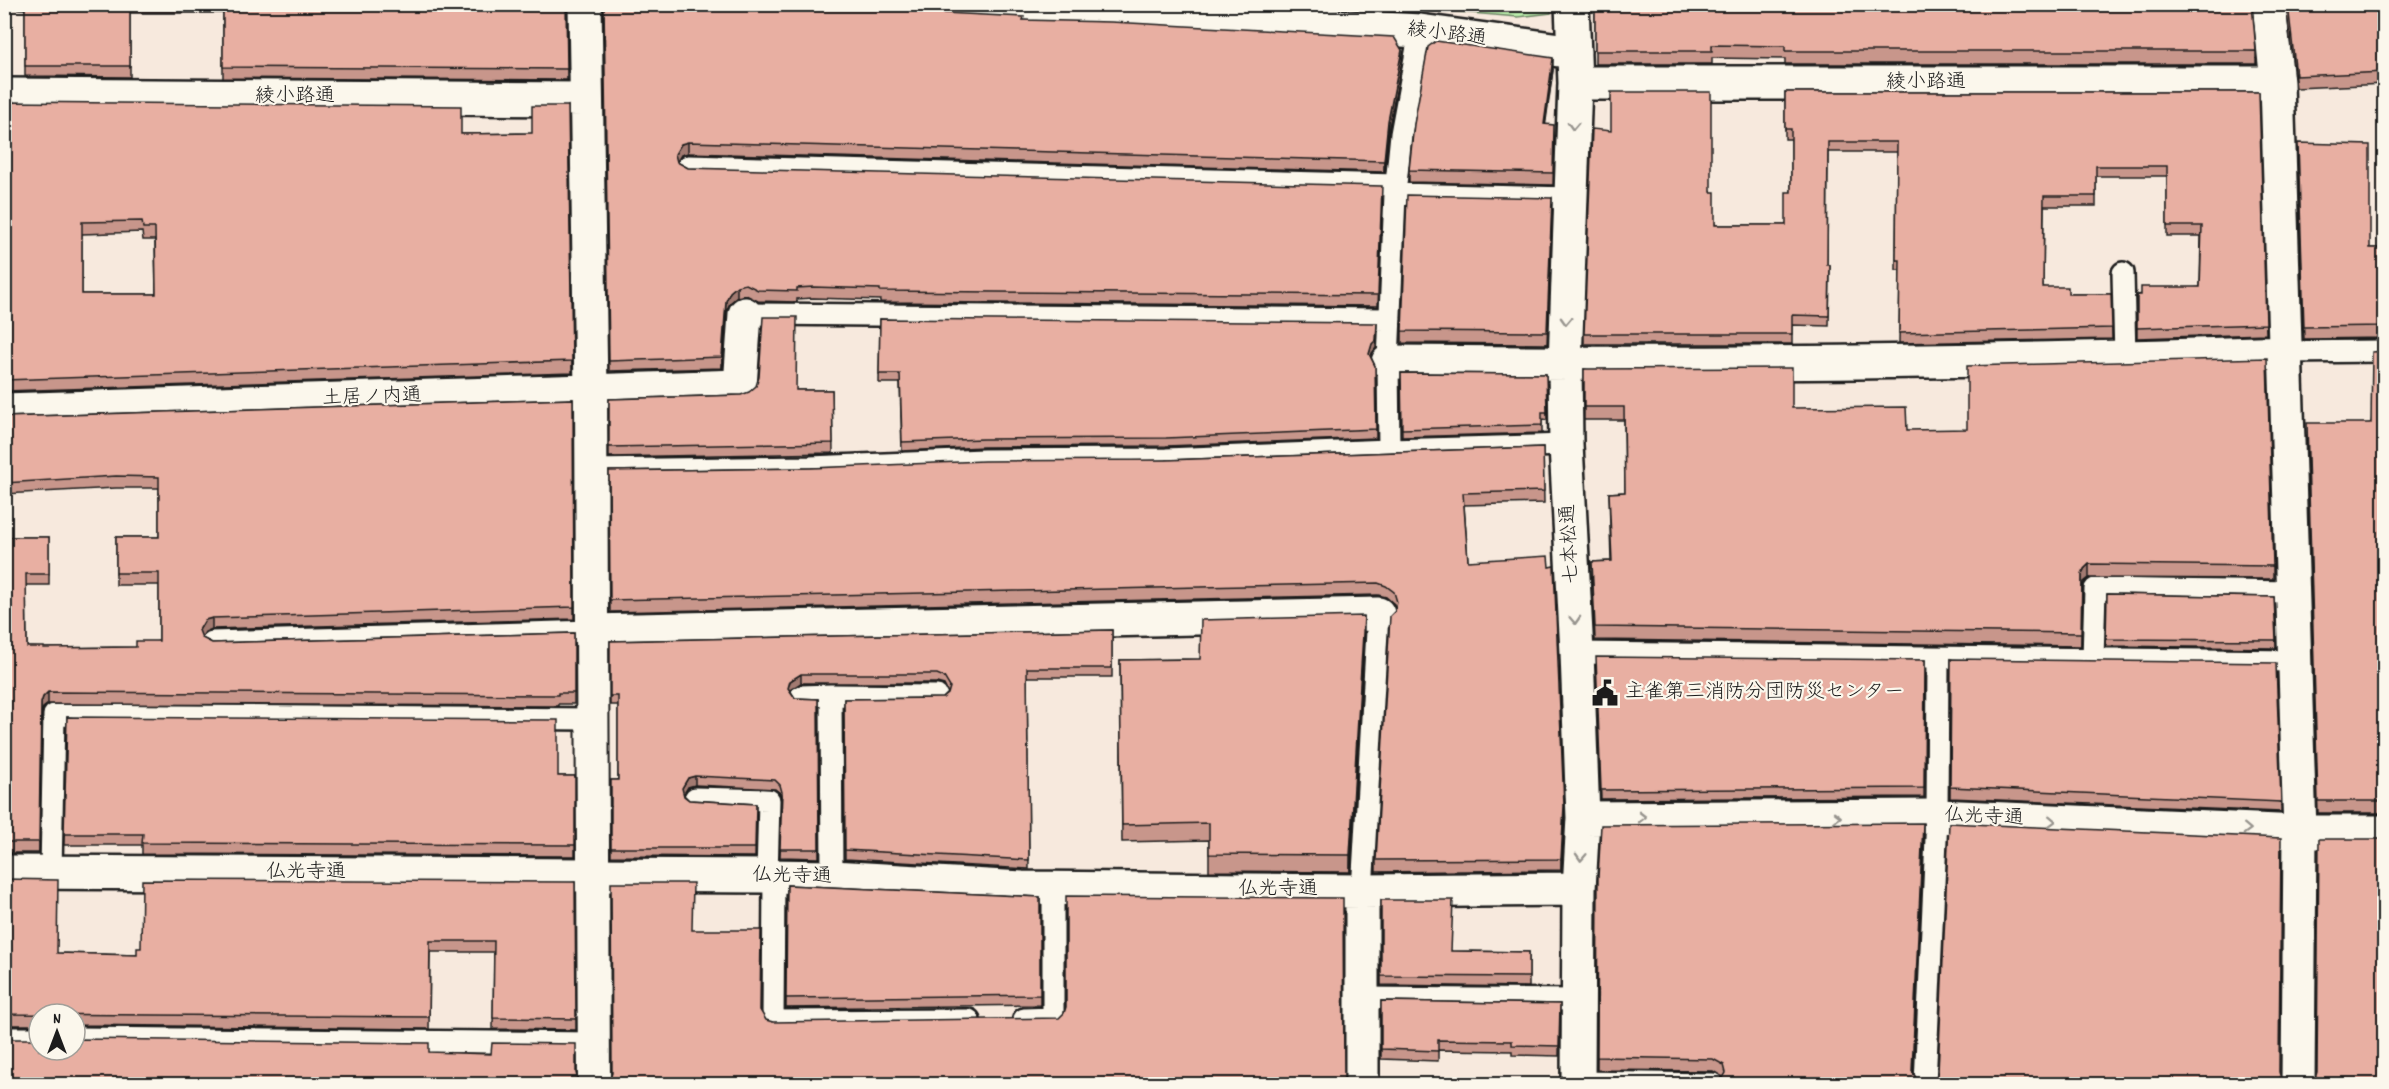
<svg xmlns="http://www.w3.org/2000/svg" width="2389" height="1089" font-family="Dekko,'Klee One',sans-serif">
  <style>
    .green { fill: #baecab; stroke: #6b8464; stroke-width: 1.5 }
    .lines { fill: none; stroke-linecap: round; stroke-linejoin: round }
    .service-casing { stroke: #1c1c1c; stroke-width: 26 }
    .pedestrian-casing { stroke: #1c1c1c; stroke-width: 36 }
    .minor-casing { stroke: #1c1c1c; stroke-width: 38 }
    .service { stroke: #fbf7ec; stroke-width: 21 }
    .pedestrian { stroke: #fbf7ec; stroke-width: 32 }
    .minor { stroke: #fbf7ec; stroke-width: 33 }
    .wall { fill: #c8968b; stroke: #1c1c1c; stroke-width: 1.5; fill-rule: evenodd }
    .shaded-wall { fill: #a27a71; stroke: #1c1c1c; stroke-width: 1.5 }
    .building { fill: #e8afa2; stroke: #1c1c1c; stroke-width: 1.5; fill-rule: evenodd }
    .oneway { stroke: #97948e }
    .labels { text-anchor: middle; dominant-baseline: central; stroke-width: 4.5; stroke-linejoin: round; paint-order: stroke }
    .street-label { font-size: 20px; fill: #1c1c1c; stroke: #fbf7ec }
    .poi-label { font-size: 20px; fill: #1c1c1c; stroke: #fbf7ec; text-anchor: start }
  </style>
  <rect width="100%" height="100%" fill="#f7e9dd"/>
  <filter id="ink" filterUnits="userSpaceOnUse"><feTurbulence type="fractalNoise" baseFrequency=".0167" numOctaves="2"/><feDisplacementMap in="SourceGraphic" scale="12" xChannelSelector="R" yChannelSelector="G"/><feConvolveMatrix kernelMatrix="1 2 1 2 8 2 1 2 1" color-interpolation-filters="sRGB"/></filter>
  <g filter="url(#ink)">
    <path class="green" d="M1401 4 1551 5V13L1518 17 1401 7Z"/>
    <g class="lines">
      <g class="service-casing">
        <path id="service" d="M688 166 1396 185
          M1395 194 1571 198
          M2123 273 2125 358
          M745 314 1390 319
          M2284 352 2384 351
          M1389 450 1566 445
          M591 470 810 467 984 460 1166 459 1389 450 1388 362 1395 194 1401 134 1420 31
          M212 642 592 631
          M1577 653 2295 661
          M2093 659 2095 589 2293 592
          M831 695 832 877
          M801 696 831 695 937 696
          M695 798 769 800 767 876
          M51 872 54 715 592 719
          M774 877 773 1021 969 1020
          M1362 891 1378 614
          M1364 998 1579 1000
          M1024 1019 1053 1018V888
          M4 1038H39
          M75 1038 594 1043
          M1578 1082 1713 1084
          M1925 1084 1937 816 1938 658"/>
      </g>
      <g class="pedestrian-casing">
        <path id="pedestrian" d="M591 391 594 1084"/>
      </g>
      <g class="minor-casing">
        <path id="minor" d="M585 4 591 391
          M925 4 1420 31 1574 52
          M1572 4 1575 83 1565 364 1566 445 1577 653 1583 818 1579 889 1578 1084
          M2269 4 2277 83 2300 832 2298 1084
          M1575 83H2277
          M4 95 585 99
          M1388 362C1687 365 1986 363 2284 352
          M4 410 740 386 745 314
          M592 631 1378 614
          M1583 818 1937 816 2300 832H2384
          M4 872 767 876 832 877 1022 888 1362 891 1579 889
          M1362 1084V891"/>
      </g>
      <use href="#service" class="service"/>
      <use href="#pedestrian" class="pedestrian"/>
      <use href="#minor" class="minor"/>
    </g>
    <path class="wall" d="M4 4H566L567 80 223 78V13H130V77L25 76V9L4 8Z
      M604 4 915 9 924 12 1023 20 1402 61 1388 132 1384 172 688 153 681 155 677 162 688 168 1382 197 1378 306 880 302V300L813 298 797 299V302L758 301 746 295 737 297 730 303 726 312 722 368 609 371Z
      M1595 4 2256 51V64H1785V59L1712 58V64H1595Z
      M2286 4H2385V84L2296 88Z
      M1553 70 1545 124 1554 136 1553 185 1409 182V170Z
      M1785 92H2259L2266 334 2137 338V295L2200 287 2201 236H2167V176H2096V206H2044L2043 287 2068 294H2111L2112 339 1899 343 1900 270H1896L1897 152H1828L1827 265H1830L1829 326 1792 325V344H1584V334L1711 192 1715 225H1786L1791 192V139H1785Z
      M4 102 461 134 532 133 568 106 572 373 4 391ZM142 232 143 240H155L156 294H82V234Z
      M2298 155 2370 248H2385V338L2304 339Z
      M1552 198 1547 344 1402 343V331Z
      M880 319 1376 348 1372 353 1371 357 1375 366 1376 438 1166 446 983 447 902 451 900 383H879Z
      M2385 351V813H2318L2307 435 2371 423Z
      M1584 369 1907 430 2273 566V579L2089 578 2084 582 2082 589 2081 646 1595 640 1592 562 1611 561 1609 493 1625 492 1624 420H1584Z
      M1401 373 1546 374 1547 420 1542 419V433L1402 437Z
      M796 390H832L833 453 609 457V399L741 395Z
      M573 399 574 619 212 629 205 632 202 638 212 643 574 633V704H558V706L48 704 43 708 41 715 39 853H4V537H49V585H26L27 647 44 648 136 647 159 641V585H116V537H159V488H116L4 494V417Z
      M1543 447 1544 503 1464 505 1468 561 1564 818 1561 870 1376 872V860L1395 609 1394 604 1386 597 1378 595 610 612 609 471 811 468 1166 460Z
      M2107 594 2274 597 2276 648 2106 646Z
      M1112 630V677H1027L1029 869 845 859 844 699 943 698 948 693 944 685 937 683H801L790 690 795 698 818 699 819 858 780 857 782 800 780 793 775 789 695 785 688 787 684 795 689 800 756 804 755 857 611 856V780H618V705H610V641Z
      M1364 633 1350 872 1209 871V840L1122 842 1120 660 1200 659Z
      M1951 659 2281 802V812L1950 798Z
      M1925 660 1924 797 1601 799 1596 666Z
      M67 717 558 776H575V856L142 854V845H64Z
      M1923 835 1913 1072 1918 1082 1720 1083 1723 1077 1713 1071 1597 1070 1598 877Z
      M4 879 57 953 137 955 141 948 575 882 576 1030 493 1029 494 952H430L429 1029 75 1025 39 1014V1025H4Z
      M787 885 1040 897V1005L786 1008Z
      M1381 900 1452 951 1529 952V987L1381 985Z
      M1381 1001 1560 1004 1559 1056 1512 1055V1051L1438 1050V1061L1381 1059Z"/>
    <path class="shaded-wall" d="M1402 50V61L1388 132 1384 172V161L1388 121Z
      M1553 58V70L1544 135V124Z
      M688 142V153L681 155 675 165V154L681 144Z
      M737 286V297L730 303 726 312 722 368 726 301 730 292Z
      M1377 323 1376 348 1372 353 1369 362V354Z
      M2089 564V578L2084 582 2082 589 2081 646 2082 575 2084 569Z
      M1364 616V633L1350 872V855Z
      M212 618V629L205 632 199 642V630L205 620Z
      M801 674V683L790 690 788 697V688L790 681Z
      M48 692V704L43 708 41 715 39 853 41 703 43 697Z
      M695 776V785L688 787 682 797V788L688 778Z
      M1564 806V818L1561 870V859Z
      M1923 823V835L1912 1083V1071Z"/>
    <path class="building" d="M25 4H130V66H25Z
      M223 4H566L567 69 223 67Z
      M604 4H911L915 9 924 12 1024 17 1023 20 1111 22 1394 37 1402 50 1388 121 1384 161 688 142 681 144 675 154 677 162 688 168 1382 186 1378 295 880 291V289L813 287 797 288V291L758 290 746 284 737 286 730 292 726 301 722 357 609 361Z
      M1595 4H2252L2256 51H1785V46L1712 45V51H1595Z
      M2288 4H2385V72L2296 76Z
      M1436 41 1553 58 1544 124 1554 125 1553 173 1409 170 1414 124 1428 47Z
      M1611 92H1711V192H1715V225H1786V192H1791V129H1785V92H2259L2266 324 2137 328V295H2141V287H2200L2202 226H2167V166H2096V196H2044L2043 287H2068V294H2111L2112 328 1899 333 1900 260H1896L1897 142H1828L1827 265H1830L1829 316 1792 315V334H1584L1592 129 1611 131Z
      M4 102 461 106V134L532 133V106H568L572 361 4 380ZM142 221 143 228H155L156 294H82V222Z
      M2298 143 2370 145V248H2385V326L2304 327Z
      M1407 195 1552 198 1547 332 1402 331Z
      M763 317H797L796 390H832L833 443 609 447V399L741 395 749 392 756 386 759 377Z
      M880 319 1377 323 1376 340 1372 344 1369 354 1375 366 1376 429 1166 438 983 439 902 442 900 374H879Z
      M2385 351V801H2318L2307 423H2371L2372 352Z
      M2267 358 2273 566 2089 564 2084 569 2082 575 2081 633 1595 627 1592 562 1612 561 1609 493 1625 492 1624 407H1584V369L1792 368V408L1906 407 1907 430 1967 429V366Z
      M1401 373 1546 374 1547 412H1542V425L1402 429Z
      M573 399 574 607 212 618 205 620 199 630 202 638 212 643 574 633V693H558V695L48 692 43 697 41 703 39 842H4V537H49V574H26L27 647H44V648L136 647V641H159V573H116V537H159V477L116 476 4 483V417Z
      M1543 447 1544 491 1463 493 1468 561 1548 556 1549 567 1554 566 1564 806 1561 859 1376 860 1390 616 1395 611 1397 602 1394 592 1386 586 1378 583 610 600 609 471 811 468 984 461 1166 460Z
      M2107 594 2274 597 2276 640 2106 639Z
      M1364 616 1350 855 1209 854V823L1122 825 1120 660 1200 659 1201 620Z
      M1112 630V668H1027L1029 860 845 850 844 699 943 698 948 694 950 687 944 677 937 674H801L790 681 788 688 795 698 818 699 819 849H780L782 792 780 785 775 780 695 776 688 778 682 788 684 796 689 800 756 804 755 848H611V780H618V696H610V641Z
      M1596 657 1925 660 1924 788 1601 790Z
      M1951 659 2276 663 2281 802 1950 787Z
      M67 717 558 720V776H575V845L142 843 143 834H64Z
      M1923 823 1912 1071 1918 1082 1925 1084H1713L1720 1083 1726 1073 1724 1065 1713 1059 1597 1057 1598 877 1601 825Z
      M1949 823 2281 838 2279 1072 2282 1082 2285 1084H1925L1935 1079 1938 1072Z
      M2319 839H2385V1084H2311L2314 1082 2317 1072Z
      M4 879 58 880 57 953 137 955V948H141L142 880 575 882 576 1019 493 1018 494 941H430L429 1017 4 1014Z
      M611 883H693L692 930H761L760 1010 766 1020 773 1022 1059 1018 1064 1013 1066 1007V896L1343 898 1344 1084H607L609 1082 612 1073Z
      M787 885 1040 897V995L786 998Z
      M1381 900H1453L1451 951 1529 952V977L1381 976Z
      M1381 1001 1560 1004 1559 1046 1512 1045V1041L1438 1040V1051L1381 1049Z
      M4 1039H39V1050H75V1039L429 1043V1052L491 1054 492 1043 576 1044V1073L578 1081 581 1084H4Z
      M1595 1083 1703 1084H1594Z"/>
    <defs><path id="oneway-chevron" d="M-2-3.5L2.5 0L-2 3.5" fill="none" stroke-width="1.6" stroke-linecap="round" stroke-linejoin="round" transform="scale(1.5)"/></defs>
    <g class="oneway">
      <use href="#oneway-chevron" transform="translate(1573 126) rotate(92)"/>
      <use href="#oneway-chevron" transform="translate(1566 321) rotate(92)"/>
      <use href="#oneway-chevron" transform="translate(1575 620) rotate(87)"/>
      <use href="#oneway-chevron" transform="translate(1642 817)"/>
      <use href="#oneway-chevron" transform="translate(1837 817)"/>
      <use href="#oneway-chevron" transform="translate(2052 821) rotate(2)"/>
      <use href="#oneway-chevron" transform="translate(2247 829) rotate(2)"/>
      <use href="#oneway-chevron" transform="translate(1581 857) rotate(93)"/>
    </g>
  </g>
  <defs>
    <g id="civic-bare" transform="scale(2.07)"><path d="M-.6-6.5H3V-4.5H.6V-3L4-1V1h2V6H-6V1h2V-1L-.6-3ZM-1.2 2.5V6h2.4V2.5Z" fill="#1c1c1c" stroke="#fbf7ec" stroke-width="2.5" paint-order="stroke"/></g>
  </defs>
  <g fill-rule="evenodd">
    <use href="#civic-bare" x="1605" y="693"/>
  </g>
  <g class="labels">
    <g class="street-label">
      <text transform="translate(1447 35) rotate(7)">綾小路通</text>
      <text x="1926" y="83">綾小路通</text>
      <text x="295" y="97">綾小路通</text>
      <text transform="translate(372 398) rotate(-2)">土居ノ内通</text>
      <text transform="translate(1571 544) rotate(-93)">七本松通</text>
      <text transform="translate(1984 818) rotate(2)">仏光寺通</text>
      <text x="306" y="873">仏光寺通</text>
      <text transform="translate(792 877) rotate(1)">仏光寺通</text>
      <text x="1278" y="890">仏光寺通</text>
    </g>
    <g class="poi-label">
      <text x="1625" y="693">主雀第三消防分団防災センター</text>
    </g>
  </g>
  <rect width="2389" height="1089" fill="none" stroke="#fbf7ec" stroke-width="24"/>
  <rect x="12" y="12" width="2365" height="1065" fill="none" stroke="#1c1c1c" stroke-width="2" filter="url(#ink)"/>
  <g transform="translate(57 1032)"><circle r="28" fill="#fbf7ec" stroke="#a29f99" stroke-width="1.5"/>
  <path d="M0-4.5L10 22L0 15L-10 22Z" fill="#1c1c1c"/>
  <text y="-9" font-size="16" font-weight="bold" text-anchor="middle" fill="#1c1c1c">N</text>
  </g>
</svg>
